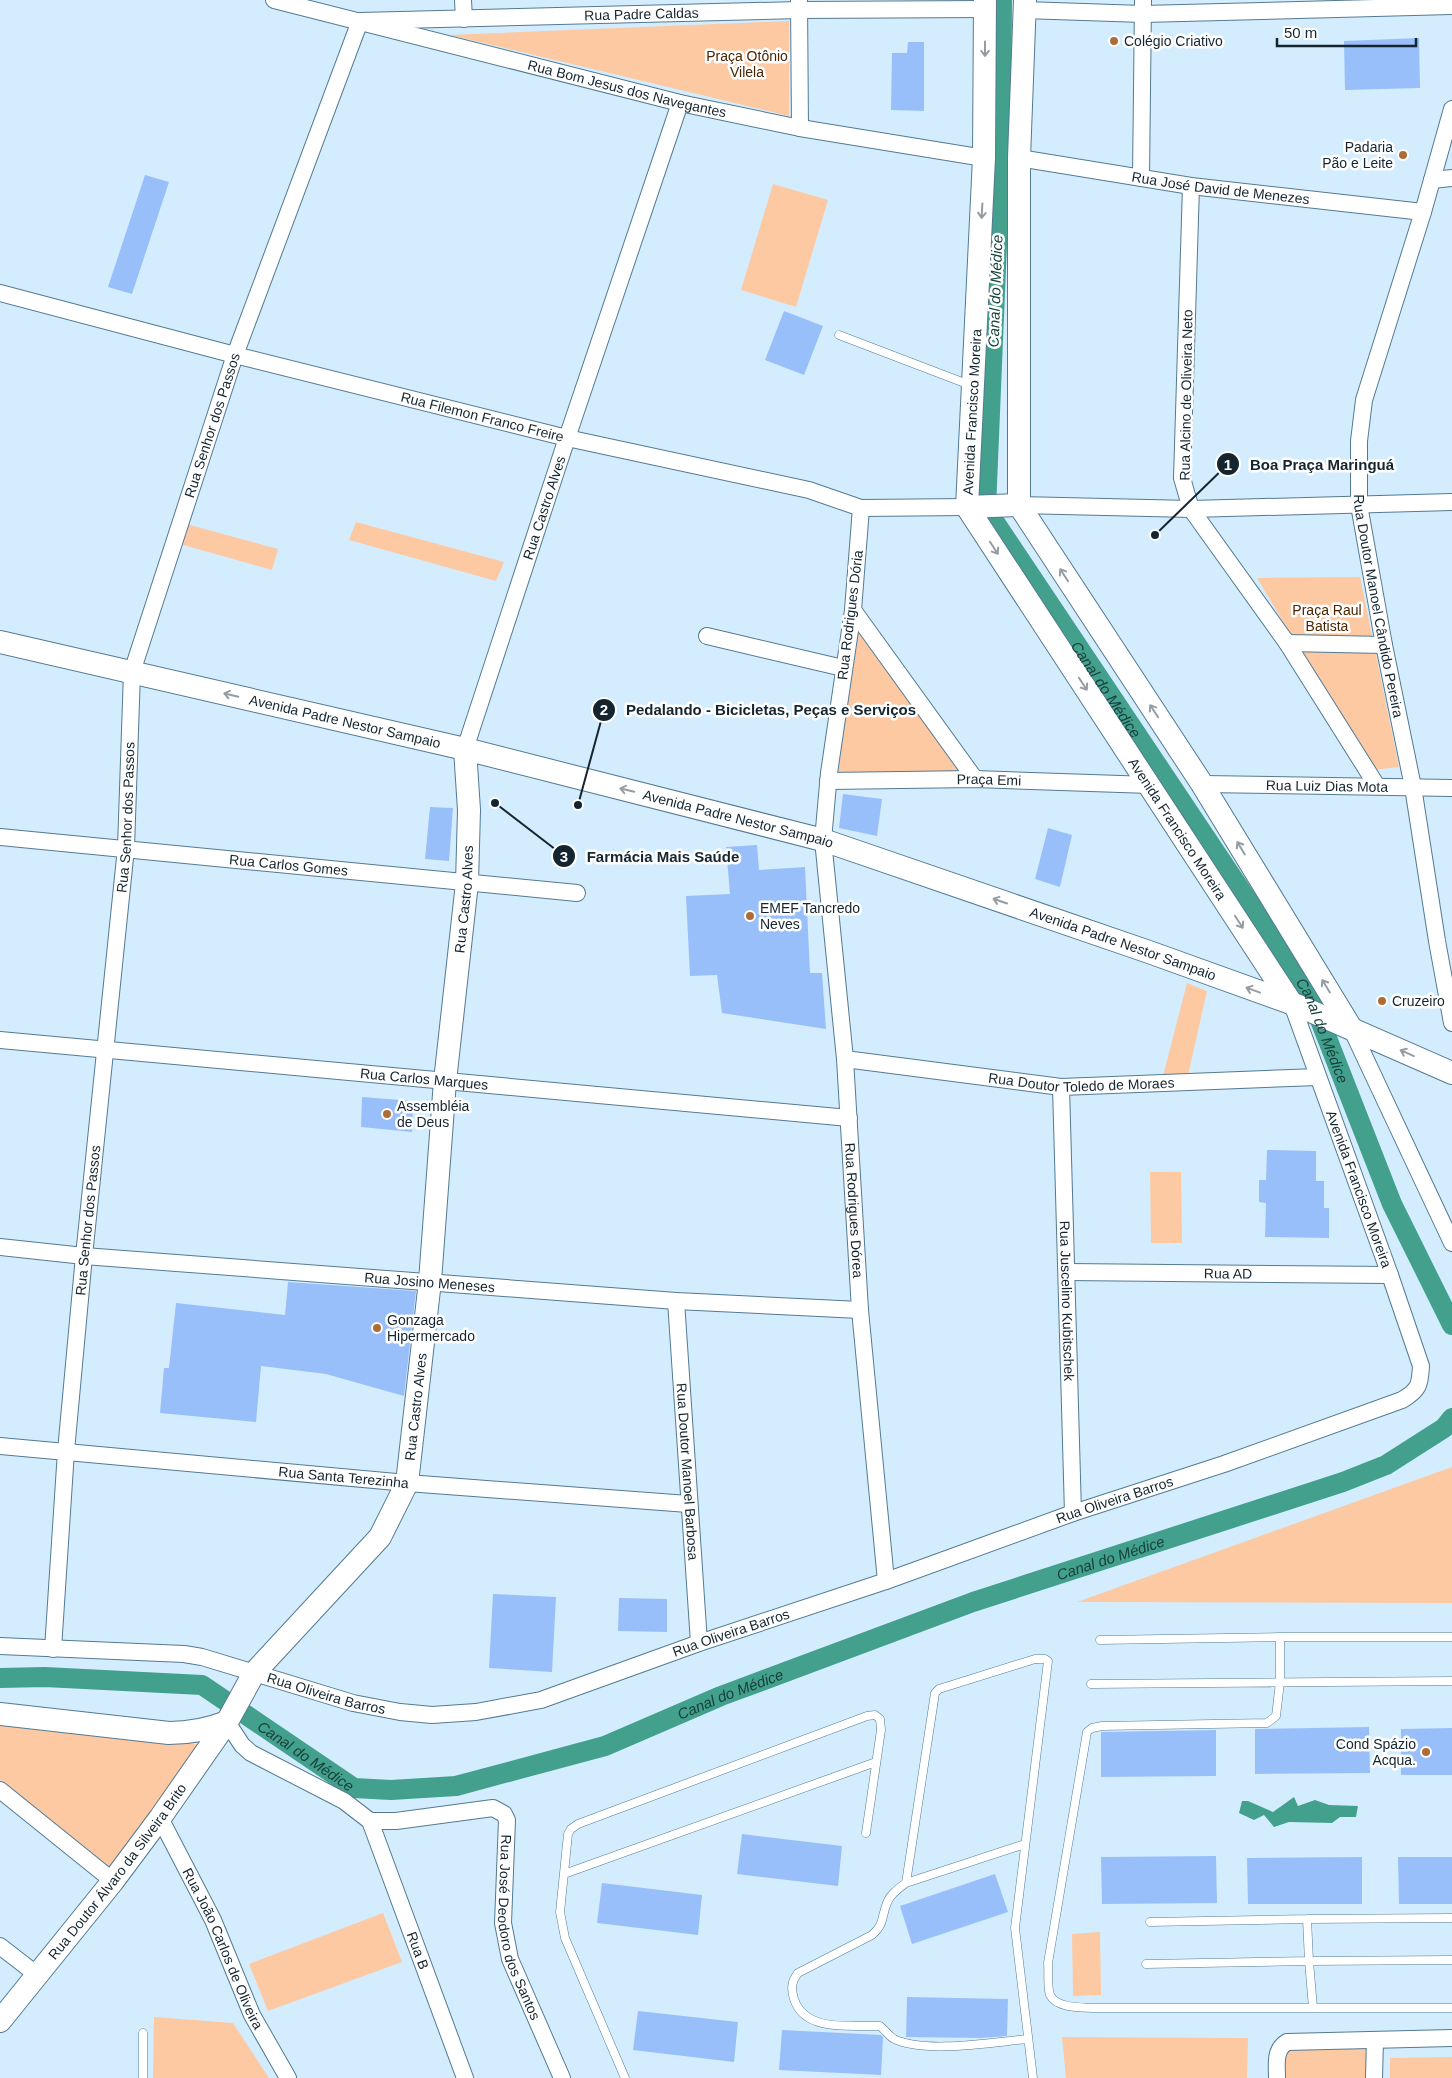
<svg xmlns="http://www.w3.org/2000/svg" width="1452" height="2078" font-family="Helvetica,sans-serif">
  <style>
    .green { fill: #fdc9a2 }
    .water { fill: #42a08d }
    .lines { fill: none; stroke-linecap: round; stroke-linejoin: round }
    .canal { stroke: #42a08d; stroke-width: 20 }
    .building { fill: #98bff9 }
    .lane-casing { stroke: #537a93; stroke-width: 9 }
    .street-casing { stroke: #537a93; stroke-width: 18 }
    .secondary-casing { stroke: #537a93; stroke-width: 24 }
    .lane { stroke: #fff; stroke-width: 8 }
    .street { stroke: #fff; stroke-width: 16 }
    .secondary { stroke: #fff; stroke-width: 22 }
    .oneway { stroke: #969da2 }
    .poi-dot { fill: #ae6d37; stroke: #fff; stroke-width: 2 }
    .labels { text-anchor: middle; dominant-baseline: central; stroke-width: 5; stroke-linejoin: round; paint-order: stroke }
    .street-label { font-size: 14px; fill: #152530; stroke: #fff }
    .poi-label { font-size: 14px; fill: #152530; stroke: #fff; text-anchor: start }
    .park-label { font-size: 14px; fill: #4b2501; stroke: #fff }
    .water-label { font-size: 15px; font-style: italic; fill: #174139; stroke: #fff }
    .leader { fill: none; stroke: #152530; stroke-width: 2 }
    .callout-dot { fill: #152530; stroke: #fff; stroke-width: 2 }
    .mark-label { font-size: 15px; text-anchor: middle; font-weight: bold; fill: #fff }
    .callout-label { font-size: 15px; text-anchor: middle; font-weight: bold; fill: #152530; stroke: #fff; stroke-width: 5; stroke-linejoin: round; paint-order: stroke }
  </style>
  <rect width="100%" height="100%" fill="#d4edfe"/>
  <path class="green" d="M789 21V116L450 35Z
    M773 184 828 200 796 307 741 290Z
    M356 522 504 562 496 581 349 540Z
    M186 524 278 549 272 570 180 544Z
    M1360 577 1399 767 1372 770 1257 578Z
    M857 631 961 771 838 774Z
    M1187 983 1207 991 1188 1075 1163 1076Z
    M1150 1172H1181L1182 1243H1151Z
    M1452 1467V1603L1077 1602Z
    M0 1723 174 1744H201L110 1869 0 1780Z
    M383 1913 402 1962 268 2011 249 1964Z
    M1100 1932 1101 1995 1073 1996 1072 1934Z
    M154 2017 233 2023 269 2078H153Z
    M1062 2037 1248 2038 1247 2078H1066Z
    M1372 2045V2078H1282V2056L1290 2046Z
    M1452 2057V2078H1390V2058Z"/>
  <path class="water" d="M1294 1797 1298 1806 1315 1800 1329 1805 1358 1806 1356 1817H1340L1332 1823 1289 1822 1274 1827 1264 1815 1254 1820 1239 1813 1242 1801H1248L1273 1812Z"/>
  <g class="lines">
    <g class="canal">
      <path id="s1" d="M1002 0 1001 148 986 509 1309 992 1392 1204 1452 1325"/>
      <path id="s2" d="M0 1678 45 1677 202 1685 354 1788 391 1790 456 1786 605 1746 721 1696 973 1602 1343 1482 1386 1465 1444 1428 1452 1418"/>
    </g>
  </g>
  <path class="building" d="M1419 38 1420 88 1345 90 1344 41Z
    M908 42H924V111L891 110 892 53H907Z
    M145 175 169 182 132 294 108 287Z
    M784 311 823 326 804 375 765 360Z
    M843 794 882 799 877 836 839 828Z
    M430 807 453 808 449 861 425 859Z
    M1048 828 1072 835 1060 887 1035 879Z
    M757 845 759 870 805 867 810 973H822L826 1029 722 1013 717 975 690 976 686 896 730 894 726 847Z
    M362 1097 413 1101 412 1132 361 1127Z
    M1267 1150 1316 1151V1181H1324V1208H1329V1238L1265 1237 1266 1203 1259 1202V1180H1266Z
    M288 1282 416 1291 404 1396 326 1374 261 1366 256 1422 160 1413 164 1368H169L176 1303 285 1315Z
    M493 1594 556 1597 552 1672 489 1668Z
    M619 1598 667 1599V1632L618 1631Z
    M1369 1727 1370 1773 1255 1774V1729Z
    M1452 1728V1775H1401V1729Z
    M1216 1730V1776L1101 1777V1732Z
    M742 1834 842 1846 838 1886 737 1874Z
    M1216 1856 1217 1903 1102 1904 1101 1857Z
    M1362 1857V1904H1248L1247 1858Z
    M1398 1857H1452V1904H1399Z
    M995 1874 1008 1912 912 1944 900 1906Z
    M602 1883 702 1895 698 1935 597 1923Z
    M907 1997 1008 1999 1007 2036 981 2038 906 2037Z
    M638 2011 738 2022 734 2062 633 2050Z
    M782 2030 881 2035 883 2037 881 2075 779 2070Z"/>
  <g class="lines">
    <g class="lane-casing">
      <path id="lane" d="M839 335 970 385
        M1452 1637H1280V1682L1276 1716 1267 1723 1102 1726 1092 1728 1087 1732 1048 1963C1049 1972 1047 1987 1050 1995 1057 2009 1083 2007 1095 2008H1452
        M1100 1640 1280 1637
        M1091 1684 1452 1681
        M1025 1844 906 1883C899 1888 890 1894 887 1903 881 1917 885 1924 872 1935L798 1973C791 1982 791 1989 794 1999 805 2033 852 2025 880 2026 885 2030 889 2036 894 2039 926 2054 993 2042 1028 2039
        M564 1874 876 1762
        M906 1883 935 1693 939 1689 1035 1659H1045L1048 1661 1015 1928 1033 2078
        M1150 1922 1307 1919
        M1146 1964 1309 1961 1307 1919 1452 1918
        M1313 2008 1309 1961 1452 1960
        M143 2033V2078
        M625 2078 565 1938 560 1912 568 1834 571 1829 578 1824 867 1716 875 1715 880 1719 881 1730 866 1833"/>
    </g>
    <g class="street-casing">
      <g id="street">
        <path id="s3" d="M274 0 680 103 800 128 984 158"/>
        <path d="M463 0 464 19"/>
        <path d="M799 0 800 128"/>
        <path d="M1024 10 1143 14 1452 6"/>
        <path id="s4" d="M1452 109 1423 212 1364 400 1359 441V505L1384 645 1413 787 1437 941 1452 1023"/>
        <path id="s5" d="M1019 158 1191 186 1423 212"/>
        <path d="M1141 178 1143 0"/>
        <path d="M1432 180 1452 178"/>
        <path d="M1191 186 1182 478 1191 509 1287 643 1377 786"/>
        <path id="s6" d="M0 293 235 355 567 438 809 490 861 508 967 507"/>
        <path d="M1019 505 1191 509 1452 502"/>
        <path id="s7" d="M861 508 853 610 829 773 823 840 845 1059 860 1310 886 1581"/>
        <path d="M853 610 975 779"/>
        <path d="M707 636 843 668"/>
        <path d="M1287 643 1384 645"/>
        <path id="s8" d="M465 749 567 438 680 103"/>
        <path id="s9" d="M828 781 975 779 1150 785"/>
        <path id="s10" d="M1202 784 1452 788"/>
        <path id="s11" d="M0 837 577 893"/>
        <path d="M1351 1028 1452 1243"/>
        <path id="s12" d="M0 1040 849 1118"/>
        <path id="s13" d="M845 1059 1061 1087 1318 1077"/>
        <path id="s14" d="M1061 1087 1073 1513"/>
        <path id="s15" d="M0 1247 84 1256 676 1301 860 1310"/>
        <path id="s16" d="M1067 1272 1390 1275"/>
        <path id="s17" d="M676 1301 699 1643"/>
        <path id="s18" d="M0 1446 407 1483 688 1504"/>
        <path id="s19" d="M0 1646 184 1654 202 1657 353 1703 400 1712 432 1715 476 1712 541 1700 699 1643 886 1581 1073 1513 1224 1464 1402 1400C1419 1390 1420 1385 1421 1366L1390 1275 1292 1004"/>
        <path id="s20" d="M53 1649 66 1451 84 1256 126 848 132 672 235 355 360 21 799 10 985 9"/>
        <path id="s21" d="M227 1722 242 1745 251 1753 344 1801 370 1821H396L493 1808 504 1814 507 1820 503 1923 510 1959 562 2078"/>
        <path d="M0 1790 113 1881"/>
        <path id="s22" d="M160 1818 213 1920 252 2015 288 2078"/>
        <path id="s23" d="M370 1821 465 2078"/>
        <path d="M0 1946 36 1974"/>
        <path d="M1277 2078C1277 2064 1274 2050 1287 2042L1452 2038"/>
        <path d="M1374 2078 1375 2040"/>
      </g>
    </g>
    <g class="secondary-casing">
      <g id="secondary">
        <path id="s24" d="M985 0 984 158 967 507 1292 1004"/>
        <path d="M1025 0 1019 158V505L1202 784 1351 1028"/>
        <path d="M967 507 1019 505"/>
        <path id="s25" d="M0 642 465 749 823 840 1149 952 1299 1006 1452 1073"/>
        <path d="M0 1714 169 1733C190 1733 207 1730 227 1722"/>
        <path id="s26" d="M0 2021 113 1881 160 1818 227 1722 254 1673 380 1537 407 1483 430 1281 445 1081 467 883 469 810 465 749"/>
      </g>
    </g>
    <use href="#lane" class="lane"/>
    <use href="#street" class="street"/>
    <use href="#secondary" class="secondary"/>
  </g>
  <defs><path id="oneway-shaft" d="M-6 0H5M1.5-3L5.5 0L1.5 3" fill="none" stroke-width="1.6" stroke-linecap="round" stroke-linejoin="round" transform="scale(1.25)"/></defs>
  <g class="oneway">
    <use href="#oneway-shaft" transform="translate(985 49) rotate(90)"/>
    <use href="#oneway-shaft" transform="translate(982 211) rotate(93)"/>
    <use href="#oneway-shaft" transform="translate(994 548) rotate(57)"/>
    <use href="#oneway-shaft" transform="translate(1064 575) rotate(-123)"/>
    <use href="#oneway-shaft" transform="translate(1083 684) rotate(57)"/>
    <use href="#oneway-shaft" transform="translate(231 695) rotate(-167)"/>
    <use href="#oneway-shaft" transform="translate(1154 711) rotate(-123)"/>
    <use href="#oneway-shaft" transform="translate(627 790) rotate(-166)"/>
    <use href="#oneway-shaft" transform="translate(1241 848) rotate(-121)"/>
    <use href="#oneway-shaft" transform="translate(1000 901) rotate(-161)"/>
    <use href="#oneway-shaft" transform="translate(1239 922) rotate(57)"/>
    <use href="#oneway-shaft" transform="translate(1326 986) rotate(-121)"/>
    <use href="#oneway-shaft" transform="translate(1253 990) rotate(-160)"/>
    <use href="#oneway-shaft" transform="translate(1407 1053) rotate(-156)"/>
  </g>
  <g class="poi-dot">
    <circle cx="1114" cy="41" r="5"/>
    <circle cx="1403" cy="155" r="5"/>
    <circle cx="750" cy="916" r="5"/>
    <circle cx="1382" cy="1001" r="5"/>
    <circle cx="387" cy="1114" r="5"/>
    <circle cx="377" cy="1328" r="5"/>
    <circle cx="1426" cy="1752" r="5"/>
  </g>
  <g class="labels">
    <g class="street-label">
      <text stroke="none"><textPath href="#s20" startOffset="1952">Rua Padre Caldas</textPath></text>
      <text stroke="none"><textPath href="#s3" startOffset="364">Rua Bom Jesus dos Navegantes</textPath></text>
      <text stroke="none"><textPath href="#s5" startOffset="204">Rua José David de Menezes</textPath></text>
      <text transform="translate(1186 395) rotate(-89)">Rua Alcino de Oliveira Neto</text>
      <text transform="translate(972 412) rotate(-87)">Avenida Francisco Moreira</text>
      <text stroke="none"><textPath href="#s6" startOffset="498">Rua Filemon Franco Freire</textPath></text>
      <text stroke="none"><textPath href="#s20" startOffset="1240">Rua Senhor dos Passos</textPath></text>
      <text stroke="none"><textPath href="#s8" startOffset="254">Rua Castro Alves</textPath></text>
      <text stroke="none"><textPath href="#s4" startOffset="512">Rua Doutor Manoel Cândido Pereira</textPath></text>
      <text transform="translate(850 615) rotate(-83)">Rua Rodrigues Dória</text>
      <text stroke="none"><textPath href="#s25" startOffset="354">Avenida Padre Nestor Sampaio</textPath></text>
      <text stroke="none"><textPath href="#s9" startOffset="161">Praça Emi</textPath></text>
      <text stroke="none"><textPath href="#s10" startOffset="125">Rua Luiz Dias Mota</textPath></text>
      <text stroke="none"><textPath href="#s20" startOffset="835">Rua Senhor dos Passos</textPath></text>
      <text stroke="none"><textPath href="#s25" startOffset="759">Avenida Padre Nestor Sampaio</textPath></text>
      <text stroke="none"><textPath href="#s24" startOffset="892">Avenida Francisco Moreira</textPath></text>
      <text stroke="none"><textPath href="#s11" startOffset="290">Rua Carlos Gomes</textPath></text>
      <text stroke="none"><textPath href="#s26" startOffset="1264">Rua Castro Alves</textPath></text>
      <text stroke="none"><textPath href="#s25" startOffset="1164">Avenida Padre Nestor Sampaio</textPath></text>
      <text stroke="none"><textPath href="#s12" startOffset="426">Rua Carlos Marques</textPath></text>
      <text stroke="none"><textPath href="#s13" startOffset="238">Rua Doutor Toledo de Moraes</textPath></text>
      <text transform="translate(1359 1189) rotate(70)">Avenida Francisco Moreira</text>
      <text stroke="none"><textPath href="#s7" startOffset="706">Rua Rodrigues Dórea</textPath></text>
      <text stroke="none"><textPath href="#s20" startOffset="430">Rua Senhor dos Passos</textPath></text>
      <text stroke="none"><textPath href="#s16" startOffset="161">Rua AD</textPath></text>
      <text stroke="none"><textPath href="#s15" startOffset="431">Rua Josino Meneses</textPath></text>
      <text stroke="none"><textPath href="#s14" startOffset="214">Rua Juscelino Kubitschek</textPath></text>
      <text stroke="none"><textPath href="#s26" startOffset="754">Rua Castro Alves</textPath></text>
      <text stroke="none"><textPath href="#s17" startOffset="171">Rua Doutor Manoel Barbosa</textPath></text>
      <text stroke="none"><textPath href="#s18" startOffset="345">Rua Santa Terezinha</textPath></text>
      <text stroke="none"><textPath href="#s19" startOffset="1158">Rua Oliveira Barros</textPath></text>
      <text stroke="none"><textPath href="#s19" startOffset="752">Rua Oliveira Barros</textPath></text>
      <text stroke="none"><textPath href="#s19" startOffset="332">Rua Oliveira Barros</textPath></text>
      <text stroke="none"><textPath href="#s26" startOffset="190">Rua Doutor Álvaro da Silveira Brito</textPath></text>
      <text stroke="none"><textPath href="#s21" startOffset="430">Rua José Deodoro dos Santos</textPath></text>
      <text stroke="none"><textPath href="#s22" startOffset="145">Rua João Carlos de Oliveira</textPath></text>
      <text stroke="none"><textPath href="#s23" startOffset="138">Rua B</textPath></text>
    </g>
    <g class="poi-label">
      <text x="1124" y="41">Colégio Criativo</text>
      <text x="1393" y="147" text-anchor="end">Padaria<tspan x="1393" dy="16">Pão e Leite</tspan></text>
      <text x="760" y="908">EMEF Tancredo<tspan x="760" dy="16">Neves</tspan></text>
      <text x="1392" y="1001">Cruzeiro</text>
      <text x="397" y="1106">Assembléia<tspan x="397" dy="16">de Deus</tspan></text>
      <text x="387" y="1320">Gonzaga<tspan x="387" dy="16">Hipermercado</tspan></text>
      <text x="1416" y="1744" text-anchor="end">Cond Spázio<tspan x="1416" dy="16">Acqua.</tspan></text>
    </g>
    <g class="park-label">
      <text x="747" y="56">Praça Otônio<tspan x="747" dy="16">Vilela</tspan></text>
      <text x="1327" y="610">Praça Raul<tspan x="1327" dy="16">Batista</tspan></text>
    </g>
    <g class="water-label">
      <text transform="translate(995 291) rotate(-88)">Canal do Médice</text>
      <text stroke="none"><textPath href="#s1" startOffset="726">Canal do Médice</textPath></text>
      <text stroke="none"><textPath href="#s1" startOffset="1131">Canal do Médice</textPath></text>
      <text stroke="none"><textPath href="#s2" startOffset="1182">Canal do Médice</textPath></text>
      <text stroke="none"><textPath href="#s2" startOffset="778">Canal do Médice</textPath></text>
      <text stroke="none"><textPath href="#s2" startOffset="328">Canal do Médice</textPath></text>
    </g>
  </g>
  <path class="leader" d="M1155 535L1228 464M578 805L604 710M495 803L564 856"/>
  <g class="callout-dot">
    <circle cx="1155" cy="535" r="5"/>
    <circle cx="578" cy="805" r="5"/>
    <circle cx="495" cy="803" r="5"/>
    <circle cx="1228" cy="464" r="12"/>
    <circle cx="604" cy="710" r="12"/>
    <circle cx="564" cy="856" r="12"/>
  </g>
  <g class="mark-label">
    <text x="1228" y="470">1</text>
    <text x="604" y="715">2</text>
    <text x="564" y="862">3</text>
  </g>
  <g class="callout-label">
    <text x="1322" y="470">Boa Praça Maringuá</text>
    <text x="771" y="715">Pedalando - Bicicletas, Peças e Serviços</text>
    <text x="663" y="862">Farmácia Mais Saúde</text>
  </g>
  <path d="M1277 38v8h139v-8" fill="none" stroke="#152530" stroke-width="2.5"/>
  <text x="1284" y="38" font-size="15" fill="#152530" stroke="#ffffff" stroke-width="4" paint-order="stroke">50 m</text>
</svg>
